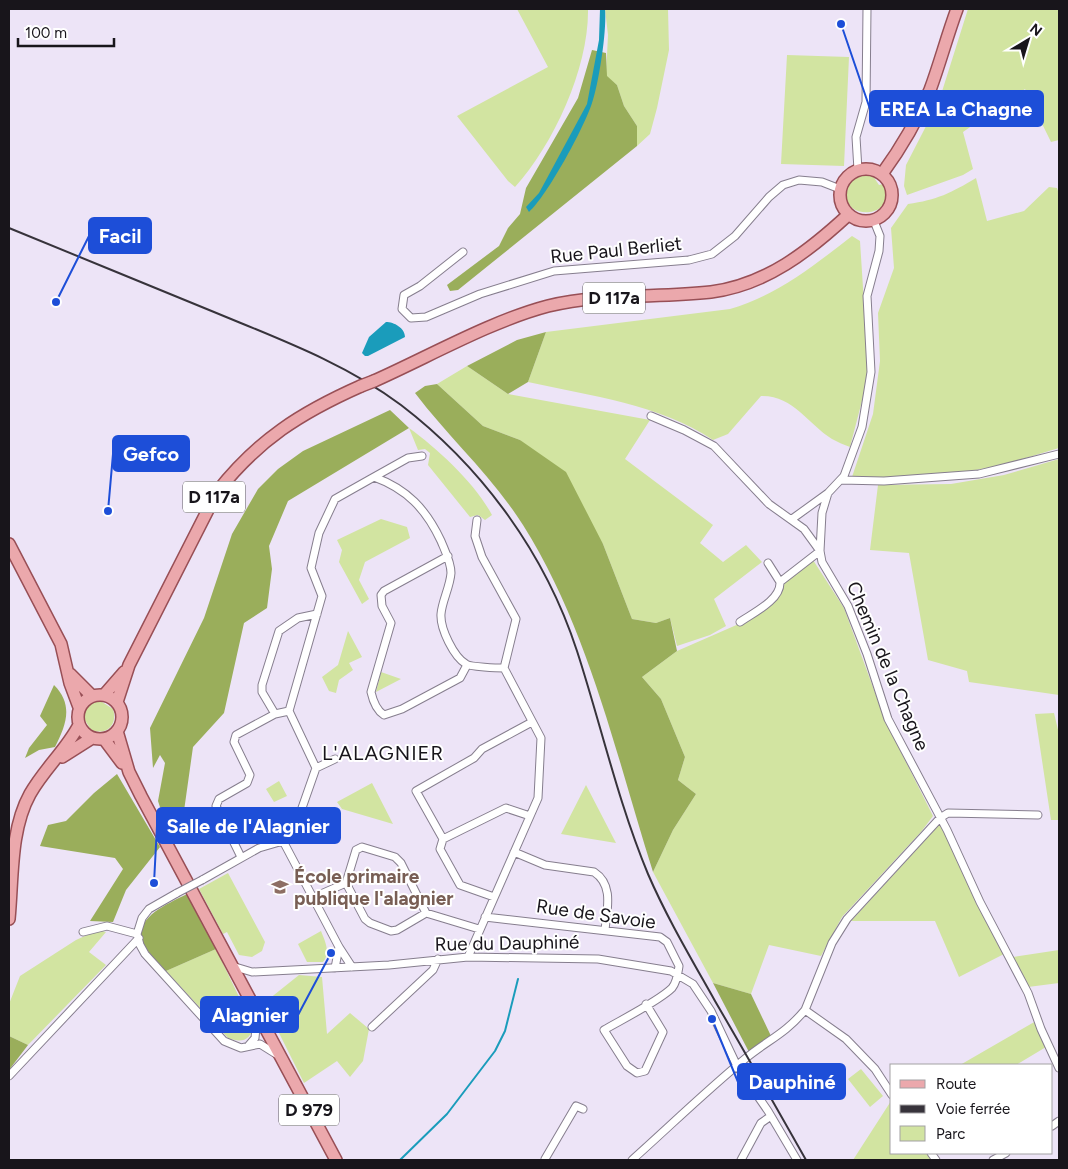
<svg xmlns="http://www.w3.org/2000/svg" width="1068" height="1169" font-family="Figtree,sans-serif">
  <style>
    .green { fill: #d2e4a1 }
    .forest { fill: #9aae5b }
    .water { fill: #1a9cbb }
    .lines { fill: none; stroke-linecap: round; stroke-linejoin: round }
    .stream { stroke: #1a9cbb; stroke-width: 2 }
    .street-casing { stroke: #867e8e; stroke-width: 9 }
    .primary-casing { stroke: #984f56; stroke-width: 14 }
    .street { stroke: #fff; stroke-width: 7 }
    .primary { stroke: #eba8ac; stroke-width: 11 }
    .rail { stroke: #37333b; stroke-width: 2 }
    .street-bridge-casing { stroke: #867e8e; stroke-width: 9; stroke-linecap: butt }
    .primary-bridge-casing { stroke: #984f56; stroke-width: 14; stroke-linecap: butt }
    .street-bridge { stroke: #fff; stroke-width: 7 }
    .primary-bridge { stroke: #eba8ac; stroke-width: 11 }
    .labels { text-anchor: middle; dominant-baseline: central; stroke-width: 4; stroke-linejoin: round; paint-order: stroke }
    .shield { fill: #fff; stroke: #5d5b5f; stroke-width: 1 }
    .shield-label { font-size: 18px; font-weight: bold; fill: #18151b }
    .street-label { font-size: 19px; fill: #18151b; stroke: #fff }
    .education-label { font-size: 19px; font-weight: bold; fill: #785e54; stroke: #fff; text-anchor: start }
    .neighbourhood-label { font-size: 20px; letter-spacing: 1px; fill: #18151b; stroke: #fff }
    .leader { fill: none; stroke: #1d4ed8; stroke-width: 2 }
    .callout-dot { fill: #1d4ed8; stroke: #fff; stroke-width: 2 }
    .callout { fill: #1d4ed8; stroke: #1d4ed8; stroke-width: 2 }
    .callout-label { font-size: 20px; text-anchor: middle; font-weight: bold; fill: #fff }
  </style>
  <rect width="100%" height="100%" fill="#ede4f7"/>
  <path class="green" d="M517 9H588C589 67 554 144 515 187L508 181 457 116 548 67Z
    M605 9H668L669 50 657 108 650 134 637 146V126L624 106 617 85 606 76 608 35Z
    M968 9H1059V140L1051 142 1025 89 963 132 973 169 963 175 907 195 904 186 906 165 939 101Z
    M787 55 849 57 844 166 781 164Z
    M866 175 873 176 879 185 883 184C902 219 836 223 848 188 851 179 858 176 866 175Z
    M976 178 987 221 1024 211 1049 187 1057 188 1059 194V448C1038 454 1018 461 997 466 950 476 899 479 852 477L873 414 880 361 878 313 894 268 891 228 908 204C937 200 951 193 976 178Z
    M852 236 860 241 868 365 863 397 850 447C844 445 838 442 832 439 808 424 793 395 761 396L728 434 713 440C659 404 591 396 528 382L546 332 730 309C779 294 812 267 852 236Z
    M467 366 508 394 650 420 625 459 713 525 700 543 723 562 746 545 762 562 714 599 726 626 710 635 677 646 670 618 656 623 632 619 603 544 520 440 483 426 437 384Z
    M409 428C438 449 475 483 492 515L485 520 478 515 470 517 428 465 430 453 425 449 418 450Z
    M1059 459V695L969 682 967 671 928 660 909 553 870 550 878 485 951 484 1004 475Z
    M381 519 407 527 410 538 365 562 359 580 369 599 362 604 339 562 342 550 337 540Z
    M813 560 844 608 885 720 933 816 921 832 842 917 821 956 769 945 751 994 713 983 653 872 673 830 696 794 678 780 685 757 661 699 642 677 677 651 741 623 781 592 786 580Z
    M348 631 362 657 349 663 353 670 339 680 336 693 329 691 322 677 338 665Z
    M381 672 401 679 376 692Z
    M99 700 113 709C118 724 107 736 91 730L83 717 85 707Z
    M1054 713 1059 734V820H1051L1035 714Z
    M279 781 287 796 274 802 266 789Z
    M372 783 393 824 342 809 337 802Z
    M586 785 616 843 561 834Z
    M939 825 944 826 1004 954 959 977 935 921H851Z
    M228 873 265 942 262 951 252 957 239 955 227 932 223 934 199 889Z
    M98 930 106 932 89 952 106 965 28 1045 9 1036V1004L20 976 76 940Z
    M321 931C325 941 331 953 323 962H307L298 944Z
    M216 949 253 1026C251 1041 241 1043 228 1038L166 971Z
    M1059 950V983L1028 987 1013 957Z
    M299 975 322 977 327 1034 350 1013 369 1029 363 1061 350 1077 337 1061 304 1083 264 1003Z
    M1036 1021 1046 1047 1016 1065H960Z
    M861 1069 883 1096 870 1107 848 1079Z
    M891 1101 892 1153H927L931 1160H853Z"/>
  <path class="forest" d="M592 50 606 53 607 76 617 85 624 106 637 126V146L458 290 450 291 447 285 499 246 508 228 520 214 526 188 578 98Z
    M546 332 528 382 508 394 467 366 517 340Z
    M437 384 483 426 520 440 566 472 603 544 632 619 656 623 670 618 677 651 642 677 661 699 685 757 678 780 696 794 673 830 653 872C616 755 589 630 523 525 492 476 450 439 415 393L425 386Z
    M390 410 409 428 288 501 269 546 272 569 267 608 244 623 224 713 193 747 183 818 169 835 158 801 165 763 160 755 153 768 150 728 204 618 232 534 258 489 278 469 303 451Z
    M54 685C74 705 66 725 55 747L39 750 25 758 29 748 47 725 40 716Z
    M117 774 160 847 126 890 113 922 90 921 123 869 115 858 40 846 48 825 66 821 94 793Z
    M189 893 216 949 166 971C160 964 153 958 147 950 125 920 168 904 189 893Z
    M713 983 751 994 771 1036 749 1052Z
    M9 1036 28 1045 9 1070Z"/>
  <path class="water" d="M600 9H605C607 30 599 83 592 103 584 128 547 196 529 212L526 207 539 193 587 104 599 40Z
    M386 322C394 322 405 328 405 337L368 356H365L362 353 369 337Z"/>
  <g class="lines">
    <path class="stream" d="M400 1160 447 1114 495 1051 505 1031 518 979"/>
    <g class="street-casing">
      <path id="street" d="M858 170 856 137 866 102 867 9
        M463 252 420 286 404 295 402 309 411 318 426 317 480 294 554 271 689 260 712 254 735 236 769 197 783 185 799 180 822 182 840 189
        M651 416 684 430 714 446 769 504 804 529 820 551
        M374 477 408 458 422 456
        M841 480 884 481 979 474 1059 454
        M828 493 822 513 820 551 822 562 848 606 867 654 888 719 947 830 980 902 1028 993 1041 1029 1059 1068
        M792 519 828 493 844 476 862 427 871 372 867 296 879 251 880 236 874 221
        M448 556 384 591 381 595 382 606 391 623 371 692C373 701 376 710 384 715L402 709 460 678 467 665
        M768 563 780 582 820 551
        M740 622C753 613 781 600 780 582
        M275 714 262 692V685L279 631 298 618 317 614
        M316 768 335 759
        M443 839 416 791 474 758 482 749 532 722
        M283 841 296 825 316 768 289 711 322 596 311 568 319 533 335 499 374 477C407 489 426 509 441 541 445 551 451 562 451 573 450 587 442 601 441 614 440 629 454 657 466 664 470 667 498 668 504 668
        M514 852 545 865 594 872C614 885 607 909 605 930
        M241 857 216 806 219 799 247 783 250 775 234 742 236 735 275 714 289 711
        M202 880 259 848 283 841 339 947 352 967
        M346 883 365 919 370 923 391 931 397 930 426 913 479 929
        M177 893 149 909 142 918 137 934 140 945 145 954 224 1041 241 1048 260 1044 276 1054
        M314 897 346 883 356 850 362 847 395 857 401 863 426 913
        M494 897 460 885 440 849 443 839 506 808 530 816
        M485 917 660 937 667 942 679 966C678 973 677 982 672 988 659 1001 621 1020 604 1030L627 1066 637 1073 645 1071 663 1032 646 1004
        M83 932 107 926 137 934
        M468 957 538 798 541 738 504 668 516 619 482 557 475 536 477 520
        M232 966 252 972 389 965 468 957 598 959 671 971 693 984 711 1011 737 1066 768 1111 797 1160
        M335 968 339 947
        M805 1010 846 1039 875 1069 892 1095
        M372 1027 433 970 438 959
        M249 1045 255 1038 257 1017
        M9 1076 139 938
        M1052 1126 1059 1121
        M931 1153 936 1160
        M545 1159 576 1106 583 1109
        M632 1160C670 1126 707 1090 746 1058 768 1040 785 1034 805 1010L832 943 847 919 940 818 948 813 1038 815
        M741 1160 761 1123 771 1116
        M993 1160 1006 1153"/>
    </g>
    <g class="primary-casing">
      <path id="primary" d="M840 195a26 26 0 1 1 52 0a26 26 0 1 1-52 0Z
        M882 174C901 148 917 121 930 90 940 63 947 36 957 9
        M374 381C428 357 491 321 548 306 601 293 658 298 711 292 766 285 809 251 848 215
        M9 544 61 644 70 683 79 707
        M70 674 92 696
        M78 717a22 22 0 1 1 44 0a22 22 0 1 1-44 0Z
        M104 695 124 672
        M117 702 129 665 217 492C258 440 300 413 361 386
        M117 731 129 772 141 796 336 1160
        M104 739 122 763
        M62 757 92 738
        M9 919C13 878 10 830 30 794 44 769 66 750 79 725"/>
    </g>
    <use href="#street" class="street"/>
    <use href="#primary" class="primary"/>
    <path class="rail" d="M9 228C77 256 146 284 214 312 279 339 345 363 401 405 482 467 545 553 577 651 601 725 618 802 648 874 667 918 692 960 715 1001 746 1054 776 1107 806 1160"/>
    <g class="street-bridge-casing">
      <path id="street-bridge" d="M177 893 202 880"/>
    </g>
    <g class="primary-bridge-casing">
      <path id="primary-bridge" d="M361 386 374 381"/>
    </g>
    <use href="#street-bridge" class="street-bridge"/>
    <use href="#primary-bridge" class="primary-bridge"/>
  </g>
  <defs>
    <g id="school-bare" transform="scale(1.35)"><path d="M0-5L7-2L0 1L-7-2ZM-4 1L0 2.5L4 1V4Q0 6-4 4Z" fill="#8d6e63" stroke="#fff" stroke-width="2.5" paint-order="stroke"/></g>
  </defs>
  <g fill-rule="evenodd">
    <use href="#school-bare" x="280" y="887"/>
  </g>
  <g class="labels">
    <g class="shield">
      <rect x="583" y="282.5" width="62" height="31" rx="4"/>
      <rect x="183" y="481.5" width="62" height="31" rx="4"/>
      <rect x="279" y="1094.5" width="60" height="31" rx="4"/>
    </g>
    <g class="shield-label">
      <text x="614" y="298">D 117a</text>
      <text x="214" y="497">D 117a</text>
      <text x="309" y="1110">D 979</text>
    </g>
    <g class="street-label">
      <text transform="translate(616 250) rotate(-6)">Rue Paul Berliet</text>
      <text transform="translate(888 666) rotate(67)">Chemin de la Chagne</text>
      <text transform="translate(596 914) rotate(8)">Rue de Savoie</text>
      <text transform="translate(507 943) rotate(-1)">Rue du Dauphiné</text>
    </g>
    <g class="education-label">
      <text x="294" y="876">École primaire<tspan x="294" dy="22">publique l'alagnier</tspan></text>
    </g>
    <g class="neighbourhood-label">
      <text x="383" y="753">L'ALAGNIER</text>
    </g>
  </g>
  <path class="leader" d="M841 24L870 109M56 302L89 236M108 511L113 454M154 883L157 826M331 953L298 1015M712 1019L738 1082"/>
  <g class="callout-dot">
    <circle cx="841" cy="24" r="5"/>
    <circle cx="56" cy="302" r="5"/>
    <circle cx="108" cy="511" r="5"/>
    <circle cx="154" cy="883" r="5"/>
    <circle cx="331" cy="953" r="5"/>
    <circle cx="712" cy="1019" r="5"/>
  </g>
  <g class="callout">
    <rect x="870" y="91" width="173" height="35" rx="5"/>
    <rect x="89" y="218" width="62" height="35" rx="5"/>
    <rect x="113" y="436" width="76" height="35" rx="5"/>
    <rect x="157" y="808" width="183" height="35" rx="5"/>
    <rect x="201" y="997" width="97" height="35" rx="5"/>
    <rect x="738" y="1064" width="107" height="35" rx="5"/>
  </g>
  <g class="callout-label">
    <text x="956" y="116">EREA La Chagne</text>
    <text x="120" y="243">Facil</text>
    <text x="151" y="461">Gefco</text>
    <text x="248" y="833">Salle de l'Alagnier</text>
    <text x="250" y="1022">Alagnier</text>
    <text x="792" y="1089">Dauphiné</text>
  </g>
  <rect width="1068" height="1169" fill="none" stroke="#18151b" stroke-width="20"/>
  <rect x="890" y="1064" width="162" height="90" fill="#ffffff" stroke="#a3a1a4"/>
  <rect x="900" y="1080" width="25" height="8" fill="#eba8ac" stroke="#a3a1a4"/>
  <text x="936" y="1089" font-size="15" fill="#18151b">Route</text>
  <rect x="900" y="1105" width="25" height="8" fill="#37333b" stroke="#a3a1a4"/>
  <text x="936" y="1114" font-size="15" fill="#18151b">Voie ferrée</text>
  <rect x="900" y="1126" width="25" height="15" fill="#d2e4a1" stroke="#a3a1a4"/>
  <text x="936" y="1139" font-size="15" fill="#18151b">Parc</text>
  <g transform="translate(1028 40) rotate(38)" stroke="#ffffff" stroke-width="4" paint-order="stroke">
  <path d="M0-4L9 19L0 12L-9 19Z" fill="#18151b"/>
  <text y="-8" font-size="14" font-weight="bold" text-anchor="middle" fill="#18151b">N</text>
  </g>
  <path d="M18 38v8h96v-8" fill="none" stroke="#18151b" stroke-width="2.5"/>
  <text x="25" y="38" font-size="15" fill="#18151b" stroke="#ffffff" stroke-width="4" paint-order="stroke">100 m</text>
</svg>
